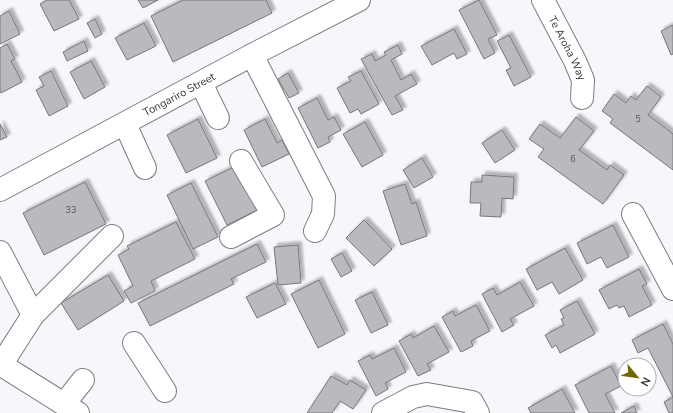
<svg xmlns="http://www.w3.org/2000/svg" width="673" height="413" font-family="'Nunito Sans',sans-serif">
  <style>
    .building { fill: #b9b9be; stroke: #77777c; filter: url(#shadow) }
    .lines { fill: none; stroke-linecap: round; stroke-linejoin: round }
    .minor-casing { stroke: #7d7d82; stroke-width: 24 }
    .minor { stroke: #fff; stroke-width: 22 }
    .labels { text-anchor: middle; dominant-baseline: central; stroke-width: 3; stroke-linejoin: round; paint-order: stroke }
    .number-label { font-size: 9px; fill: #57575a }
    .street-label { font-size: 11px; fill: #363638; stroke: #fff }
  </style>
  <defs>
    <filter id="shadow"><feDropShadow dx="3.5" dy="-3.5" stdDeviation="1" flood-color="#0004"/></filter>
  </defs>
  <rect width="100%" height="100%" fill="#f6f6fb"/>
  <path class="building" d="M47 0H69L79 19 54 31 40 4Z
    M138 0H158L143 8Z
    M183 0H266L272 13 173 62 151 16Z
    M479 0 497 35 488 39 495 53 484 59 459 10Z
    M9 11 20 34 0 44V16Z
    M95 19 102 34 95 38 87 23Z
    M144 23 156 46 127 60 115 38Z
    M673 25V54L671 55 661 31Z
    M454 29 467 54 457 59 454 53 432 65 421 46Z
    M509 35 531 77 514 86 506 70 511 68 497 41Z
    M84 41 88 51 67 61 63 52Z
    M7 44 15 59 11 61 22 82 1 93 0 91V48Z
    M398 45 402 54 391 60 401 80 411 74 417 84 395 96 403 110 392 115 361 59 372 54 375 61 386 55 384 52Z
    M91 61 105 87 84 99 70 72Z
    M51 71 68 106 49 116 36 90 44 86 39 77Z
    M361 71 379 104 361 114 358 109 350 113 337 88 351 81 348 77Z
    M288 73 299 93 289 98 278 79Z
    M647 86 661 97 648 115 673 134V170L610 123 613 119 602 111 614 94 626 103 631 96 636 100Z
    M317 98 328 120 334 117 341 130 328 137 330 142 318 148 298 108Z
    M576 117 594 131 579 150 607 170 610 165 624 175 603 204 538 157 544 149 529 139 540 124 560 138Z
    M198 119 217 158 186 173 167 135Z
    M265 119 277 143 282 140 289 154 262 167 244 130Z
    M365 122 383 155 362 167 343 134Z
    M0 124 7 137 0 140Z
    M502 130 515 150 495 163 482 143Z
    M422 158 433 177 414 188 403 170Z
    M240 164 262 208 227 225 205 181Z
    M482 175 514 177 513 199 502 198 501 217 480 216 481 203H470L471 182H482Z
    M85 182 106 224 44 255 23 213Z
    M191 183 218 237 193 249 167 195Z
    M405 184 412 204 416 202 427 236 401 245 383 191Z
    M364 220 392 249 374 266 346 238Z
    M176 222 195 259 151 281 155 291 131 303 124 291 133 286 118 255 129 249 127 246Z
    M613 225 629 257 607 268 601 257 587 264 577 243Z
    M257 244 266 262 231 279 234 284 150 326 138 303Z
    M298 245 301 283 278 285 274 247Z
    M565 248 583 280 559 294 552 282 537 290 526 269Z
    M342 253 352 271 341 277 331 259Z
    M639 269 647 284 642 286 652 305 629 317 624 306 619 308 617 305 609 309 599 290Z
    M108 275 124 301 78 330 61 303Z
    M319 280 345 334 318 348 291 294Z
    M520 282 534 306 510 319 514 325 502 332 482 294 493 288 497 295Z
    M275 283 286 304 257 318 246 297Z
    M372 292 388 325 371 333 355 300Z
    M577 301 595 334 560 353 556 345 552 348 545 335 564 325 561 319 564 318 560 310Z
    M476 305 490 331 471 341 473 346 461 352 442 317 453 311 455 316Z
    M663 324 673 344V397L648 348 638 353 632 340Z
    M434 326 449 352 427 364 431 370 418 376 399 341 411 334 413 338Z
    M394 348 406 372 385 383 388 389 376 396 358 361 370 355 372 359Z
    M611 366 621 386 605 394 615 413H589L575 385Z
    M331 376 347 385 350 380 366 390 353 409 340 401 332 413H307Z
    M562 389 575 413H531L528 408Z
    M673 397V413H669L664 402Z
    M634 406 637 413H621Z"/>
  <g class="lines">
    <g class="minor-casing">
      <g id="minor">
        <path id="s1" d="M543 0 575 61 583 80 582 98"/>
        <path d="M252 55 324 196 323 214 315 231"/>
        <path d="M201 83 218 118"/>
        <path d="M125 124 145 168"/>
        <path id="s2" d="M0 190 252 55 359 0"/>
        <path d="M633 214 673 289"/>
        <path d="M231 237 273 215 241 161"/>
        <path d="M0 252 33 315 112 236"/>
        <path d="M134 343 165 391"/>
        <path d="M0 364 78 413"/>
        <path d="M1 365 33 315"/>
        <path d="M64 404 83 380"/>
        <path d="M383 413 413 397 427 394 472 402 478 413"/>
      </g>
    </g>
    <use href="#minor" class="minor"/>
  </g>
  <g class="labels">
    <g class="number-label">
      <text x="638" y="119">5</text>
      <text x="573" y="159">6</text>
      <text x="71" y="210">33</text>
    </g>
    <g class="street-label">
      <text stroke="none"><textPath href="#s1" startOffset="54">Te Aroha Way</textPath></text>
      <text stroke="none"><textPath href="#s2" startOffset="203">Tongariro Street</textPath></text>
    </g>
  </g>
  <g transform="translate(637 377) rotate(119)"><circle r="19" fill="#ffffff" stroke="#afafaf"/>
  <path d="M0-3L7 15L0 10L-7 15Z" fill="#706901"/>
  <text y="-6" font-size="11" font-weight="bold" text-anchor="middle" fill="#363638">N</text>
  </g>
</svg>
